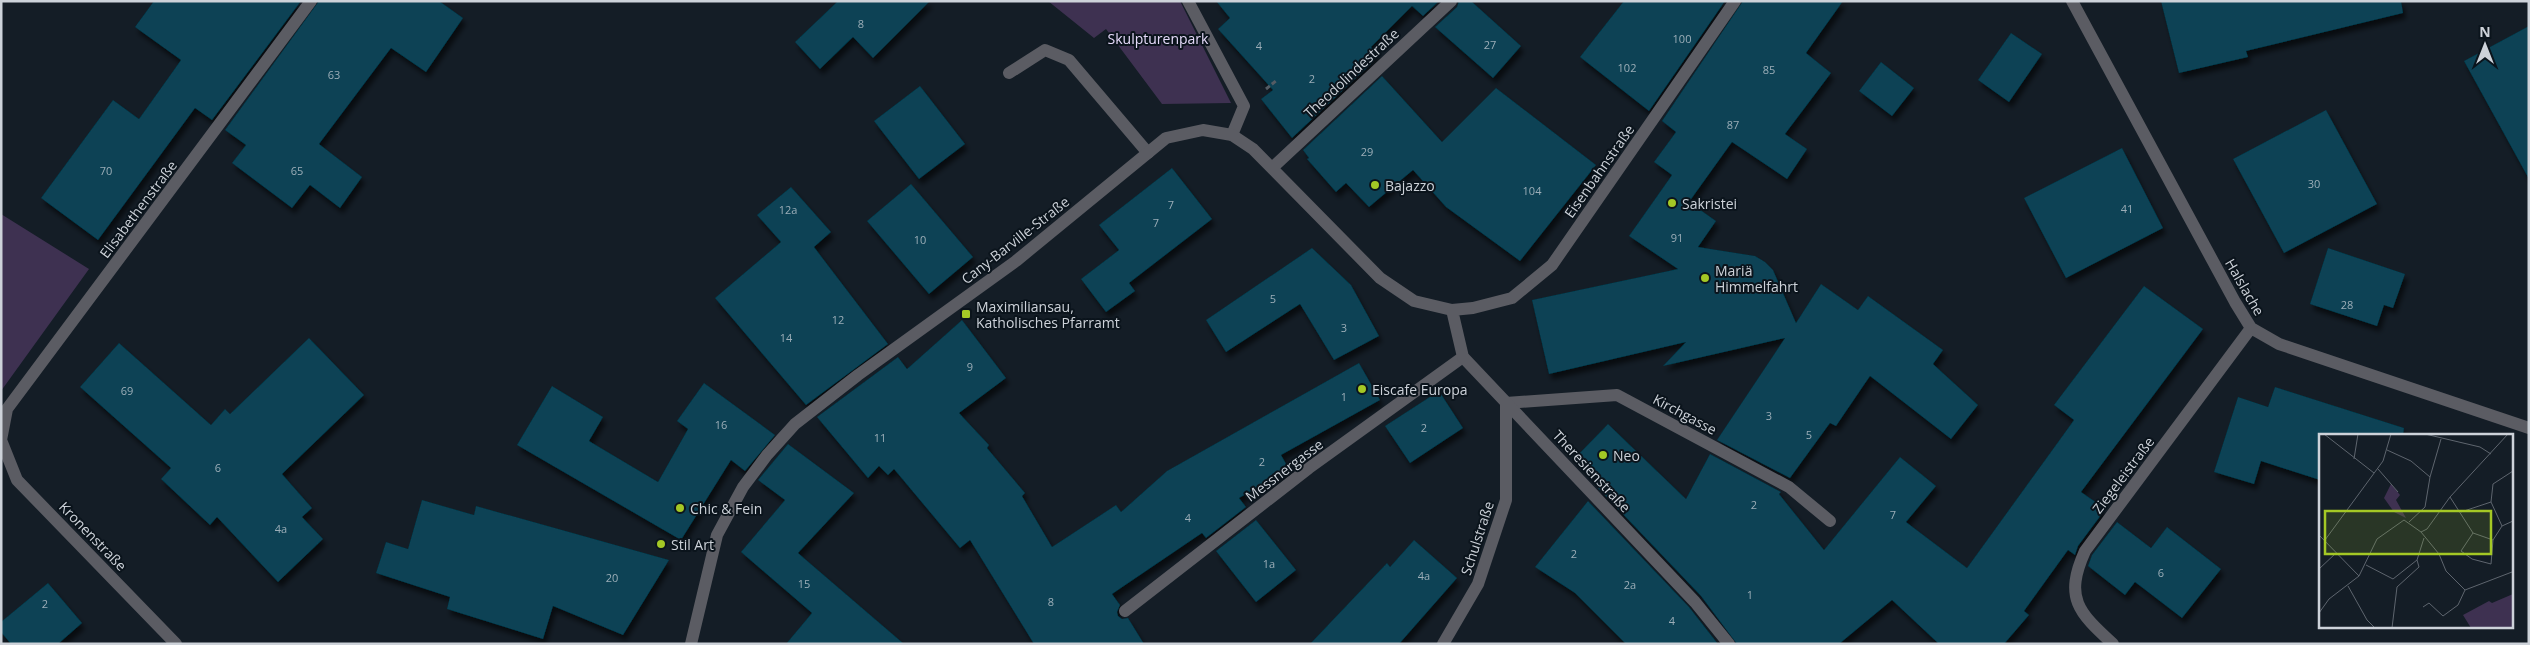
<svg xmlns="http://www.w3.org/2000/svg" width="2530" height="645" font-family="'Open Sans',sans-serif">
  <style>
    .green { fill: #3e3151 }
    .building { fill: #074254; filter: url(#shadow) }
    .lines { fill: none; stroke-linecap: round; stroke-linejoin: round }
    .path { stroke: #545c64; stroke-width: 3; stroke-dasharray: 5 2.5; stroke-linecap: butt }
    .lane { stroke: #5b5c63; stroke-width: 12 }
    .street { stroke: #5b5c63; stroke-width: 12 }
    .poi-dot { fill: #a4c825; stroke: #0b141c; stroke-width: 2 }
    .labels { text-anchor: middle; dominant-baseline: central; stroke-width: 4; stroke-linejoin: round; paint-order: stroke }
    .number-label { font-size: 11px; fill: #9caeb8 }
    .park-label { font-size: 14px; fill: #e5daf9; stroke: #0b141c }
    .street-label { font-size: 14px; fill: #cdd2d9; stroke: #0b141c }
    .poi-label { font-size: 14px; fill: #cdd2d9; stroke: #0b141c; text-anchor: start }
    .inset-road { fill: none; stroke: #5e656e; stroke-width: 1 }
    .view { fill: #a4c825; fill-opacity: 0.15; stroke: #a4c825; stroke-width: 2.5 }
    .inset-edge { fill: none; stroke: #cdd2d9; stroke-width: 2.5 }
  </style>
  <defs>
    <filter id="shadow"><feDropShadow dx="3" dy="5.5" stdDeviation="2.5" flood-color="#0009"/></filter>
  </defs>
  <rect width="100%" height="100%" fill="#141d26"/>
  <path class="green" d="M1048 1H1180L1231 103 1162 104 1106 29 1094 38Z
    M1 214 89 269 1 391Z"/>
  <path class="building" d="M154 1H301L212 120 195 108 98 240 41 198 113 100 139 119 181 60 135 27Z
    M319 1H439L463 18 426 72 391 48 319 144 362 177 340 208 310 185 292 208 232 163 246 145 225 130Z
    M838 1H930L873 58 853 37 820 69 795 42Z
    M1216 1H1439L1423 16 1412 6 1371 47 1377 54 1368 61 1371 64 1292 138 1261 99 1273 90 1218 29 1230 18Z
    M1459 1H1471L1521 46 1493 78 1435 27 1457 7Z
    M1624 1H1725L1649 111 1580 57Z
    M1743 1H1843L1806 53 1831 73 1785 134 1807 149 1787 179 1732 142 1689 202 1716 221 1698 247 1755 256 1765 262 1773 270 1796 323 1821 284 1858 310 1868 296 1943 350 1933 364 1978 405 1951 439 1870 376 1836 426 1830 423 1790 478 1717 440 1785 338 1663 366 1686 342 1549 374 1532 300 1678 269 1629 236 1672 175 1654 162 1676 132 1662 121Z
    M2161 1H2401L2403 13 2246 51 2248 57 2179 73Z
    M2529 26V179L2464 61Z
    M2011 33 2042 54 2009 102 1978 80Z
    M1881 62 1914 88 1892 116 1859 91Z
    M1382 76 1442 142 1496 88 1596 165 1520 261 1446 207 1413 170 1369 207 1346 183 1336 192 1307 159 1309 158 1303 150Z
    M920 86 965 144 919 179 874 121Z
    M2326 110 2377 204 2284 253 2233 159Z
    M2122 148 2163 228 2066 278 2024 198Z
    M1172 168 1212 219 1129 283 1135 291 1106 312 1081 279 1119 250 1099 225Z
    M911 184 973 257 929 294 867 221Z
    M791 187 831 232 814 247 888 344 806 405 715 298 781 242 757 215Z
    M1312 248 1351 285 1379 336 1334 360 1300 304 1226 352 1206 320Z
    M2328 248 2405 274 2393 308 2384 305 2377 326 2310 304Z
    M2144 286 2203 329 2081 492 2100 505 2099 507 2104 511 2078 546 2075 555 2068 550 2024 611 2029 615 2004 644H1939L1892 600 1839 644H1737L1701 596 1598 488 1602 483 1575 458 1608 424 1686 499 1710 454 1781 492 1779 494 1824 550 1900 457 1936 486 1906 522 1967 568 2074 420 2054 405Z
    M962 320 1006 378 959 413 989 445 987 448 1025 493 1022 496 1052 547 1116 505 1121 512 1167 471 1359 363 1380 400 1281 455 1289 469 1239 498 1246 507 1206 538 1202 533 1112 594 1120 605 1117 612 1118 616 1122 619 1128 618 1144 644H1034L970 540 960 548 894 469 888 475 879 466 868 478 817 417 898 357 907 369Z
    M309 338 364 395 282 474 312 508 302 517 323 539 278 582 217 517 210 525 161 479 171 468 80 387 119 343 211 425 225 409 230 414Z
    M704 383 775 435 745 471 731 460 681 540 517 445 552 386 603 417 589 441 658 482 688 429 677 421Z
    M2275 387 2404 428 2403 435H2320V480L2261 461 2254 484 2214 472 2238 397 2268 407Z
    M1439 391 1463 428 1410 463 1385 426Z
    M788 444 854 493 798 553 904 644H786L812 613 741 552 785 500 758 480Z
    M422 500 474 515 476 506 669 560 623 635 553 606 543 639 447 609 450 597 376 573 386 542 408 549Z
    M1588 501 1689 607 1718 644H1626L1575 593 1535 567Z
    M1256 520 1296 570 1256 602 1216 551Z
    M2117 522 2151 548 2167 527 2221 569 2182 618 2135 582 2125 595 2088 566 2092 555Z
    M1414 540 1457 578 1399 644H1310L1387 563 1390 567Z
    M48 583 82 623 58 644H11L1 632V622Z"/>
  <g class="lines">
    <path class="path" d="M1266 89 1277 80"/>
    <path class="lane" d="M1188 1 1244 106 1232 135
      M1009 73 1045 50 1069 60 1148 153
      M1506 403 1617 395 1789 487 1830 521
      M1125 611 1309 468 1463 357"/>
    <path class="street" d="M2072 1 2235 302 2251 328 2279 344 2529 428
      M1272 168 1451 1
      M1452 310 1463 357 1695 602 1729 644
      M1 440 7 409 311 1
      M1 440 17 480 176 644
      M691 644 717 535 743 487 767 455 795 424 858 375 1016 261 1166 138 1203 130 1232 135 1253 149 1380 278 1414 301 1452 310 1473 308 1512 298 1552 265 1735 1
      M1443 644 1478 584 1506 500V403
      M2113 644C2078 612 2064 598 2085 551L2251 328"/>
  </g>
  <g class="poi-dot">
    <circle cx="1375" cy="185" r="5"/>
    <circle cx="1672" cy="203" r="5"/>
    <circle cx="1705" cy="278" r="5"/>
    <rect x="961" y="309" width="10" height="10" rx="2.5"/>
    <circle cx="1362" cy="389" r="5"/>
    <circle cx="1603" cy="455" r="5"/>
    <circle cx="680" cy="508" r="5"/>
    <circle cx="661" cy="544" r="5"/>
  </g>
  <g class="labels">
    <g class="number-label">
      <text x="861" y="23">8</text>
      <text x="1682" y="38">100</text>
      <text x="1490" y="44">27</text>
      <text x="1259" y="45">4</text>
      <text x="1627" y="67">102</text>
      <text x="1769" y="69">85</text>
      <text x="334" y="74">63</text>
      <text x="1312" y="78">2</text>
      <text x="1733" y="124">87</text>
      <text x="1367" y="151">29</text>
      <text x="106" y="170">70</text>
      <text x="297" y="170">65</text>
      <text x="2314" y="183">30</text>
      <text x="1532" y="190">104</text>
      <text x="1171" y="204">7</text>
      <text x="2127" y="208">41</text>
      <text x="788" y="209">12a</text>
      <text x="1156" y="222">7</text>
      <text x="1677" y="237">91</text>
      <text x="920" y="239">10</text>
      <text x="1273" y="298">5</text>
      <text x="2347" y="304">28</text>
      <text x="838" y="319">12</text>
      <text x="1344" y="327">3</text>
      <text x="786" y="337">14</text>
      <text x="970" y="366">9</text>
      <text x="127" y="390">69</text>
      <text x="1344" y="396">1</text>
      <text x="1769" y="415">3</text>
      <text x="721" y="424">16</text>
      <text x="1424" y="427">2</text>
      <text x="1809" y="434">5</text>
      <text x="880" y="437">11</text>
      <text x="1262" y="461">2</text>
      <text x="218" y="467">6</text>
      <text x="1754" y="504">2</text>
      <text x="1893" y="514">7</text>
      <text x="1188" y="517">4</text>
      <text x="281" y="528">4a</text>
      <text x="1574" y="553">2</text>
      <text x="1269" y="563">1a</text>
      <text x="2161" y="572">6</text>
      <text x="1424" y="575">4a</text>
      <text x="612" y="577">20</text>
      <text x="804" y="583">15</text>
      <text x="1630" y="584">2a</text>
      <text x="1750" y="594">1</text>
      <text x="1051" y="601">8</text>
      <text x="45" y="603">2</text>
      <text x="1672" y="620">4</text>
    </g>
    <g class="park-label">
      <text x="1158" y="38">Skulpturenpark</text>
    </g>
    <g class="street-label">
      <text transform="translate(1351 73) rotate(-43)">Theodolindestraße</text>
      <text transform="translate(1599 171) rotate(-55)">Eisenbahnstraße</text>
      <text transform="translate(138 209) rotate(-53)">Elisabethenstraße</text>
      <text transform="translate(1015 240) rotate(-38)">Cany-Barville-Straße</text>
      <text transform="translate(2245 287) rotate(60)">Halslache</text>
      <text transform="translate(1685 414) rotate(28)">Kirchgasse</text>
      <text transform="translate(1284 470) rotate(-37)">Messnergasse</text>
      <text transform="translate(1592 471) rotate(47)">Theresienstraße</text>
      <text transform="translate(2123 475) rotate(-53)">Ziegeleistraße</text>
      <text transform="translate(93 536) rotate(46)">Kronenstraße</text>
      <text transform="translate(1477 538) rotate(-72)">Schulstraße</text>
    </g>
    <g class="poi-label">
      <text x="1385" y="185">Bajazzo</text>
      <text x="1682" y="203">Sakristei</text>
      <text x="1715" y="270">Mariä<tspan x="1715" dy="16">Himmelfahrt</tspan></text>
      <text x="976" y="306">Maximiliansau,<tspan x="976" dy="16">Katholisches Pfarramt</tspan></text>
      <text x="1372" y="389">Eiscafe Europa</text>
      <text x="1613" y="455">Neo</text>
      <text x="690" y="508">Chic &amp; Fein</text>
      <text x="671" y="544">Stil Art</text>
    </g>
  </g>
  <g transform="translate(2319 434)">
    <rect width="194" height="194" fill="#141d26"/>
    <path d="M72 50 81 61 77 66 87 84 75 78 65 64ZM194 160V194H152L144 181 170 167 173 169Z" fill="#3e3151"/>
    <path class="inset-road" d="M5 0 55 39M106 0 161 13 172 20M68 16 92 27 111 43 106 73 90 88M35 25 39 0M59 35 79 58M111 43 122 5M131 63 154 99 174 106M142 78 172 68M183 92 172 68 174 50 194 37M102 98 108 95 131 63 189 0M102 98 120 120 127 137 146 156 193 138M154 99 142 117 153 125 172 130 174 106M0 101 40 142M6 106 64 27 72 0M174 106 183 92 194 87M47 131 74 145 98 126 105 104M0 135 17 119M29 152 48 186 56 194M104 173 110 169 124 182M0 179 10 165 40 142 58 105 85 86 102 98M124 182 139 171 146 156M73 194 78 153 100 133 98 126"/>
    <path class="view" d="M6 77H172V120H6Z"/>
    <rect width="194" height="194" class="inset-edge"/>
  </g>
  <rect width="2530" height="645" fill="none" stroke="#cdd2d9" stroke-width="5"/>
  <g transform="translate(2485 45)" stroke="#0b141c" stroke-width="4" paint-order="stroke">
  <path d="M0-4L9 19L0 12L-9 19Z" fill="#cdd2d9"/>
  <text y="-8" font-size="14" font-weight="bold" text-anchor="middle" fill="#cdd2d9">N</text>
  </g>
</svg>
